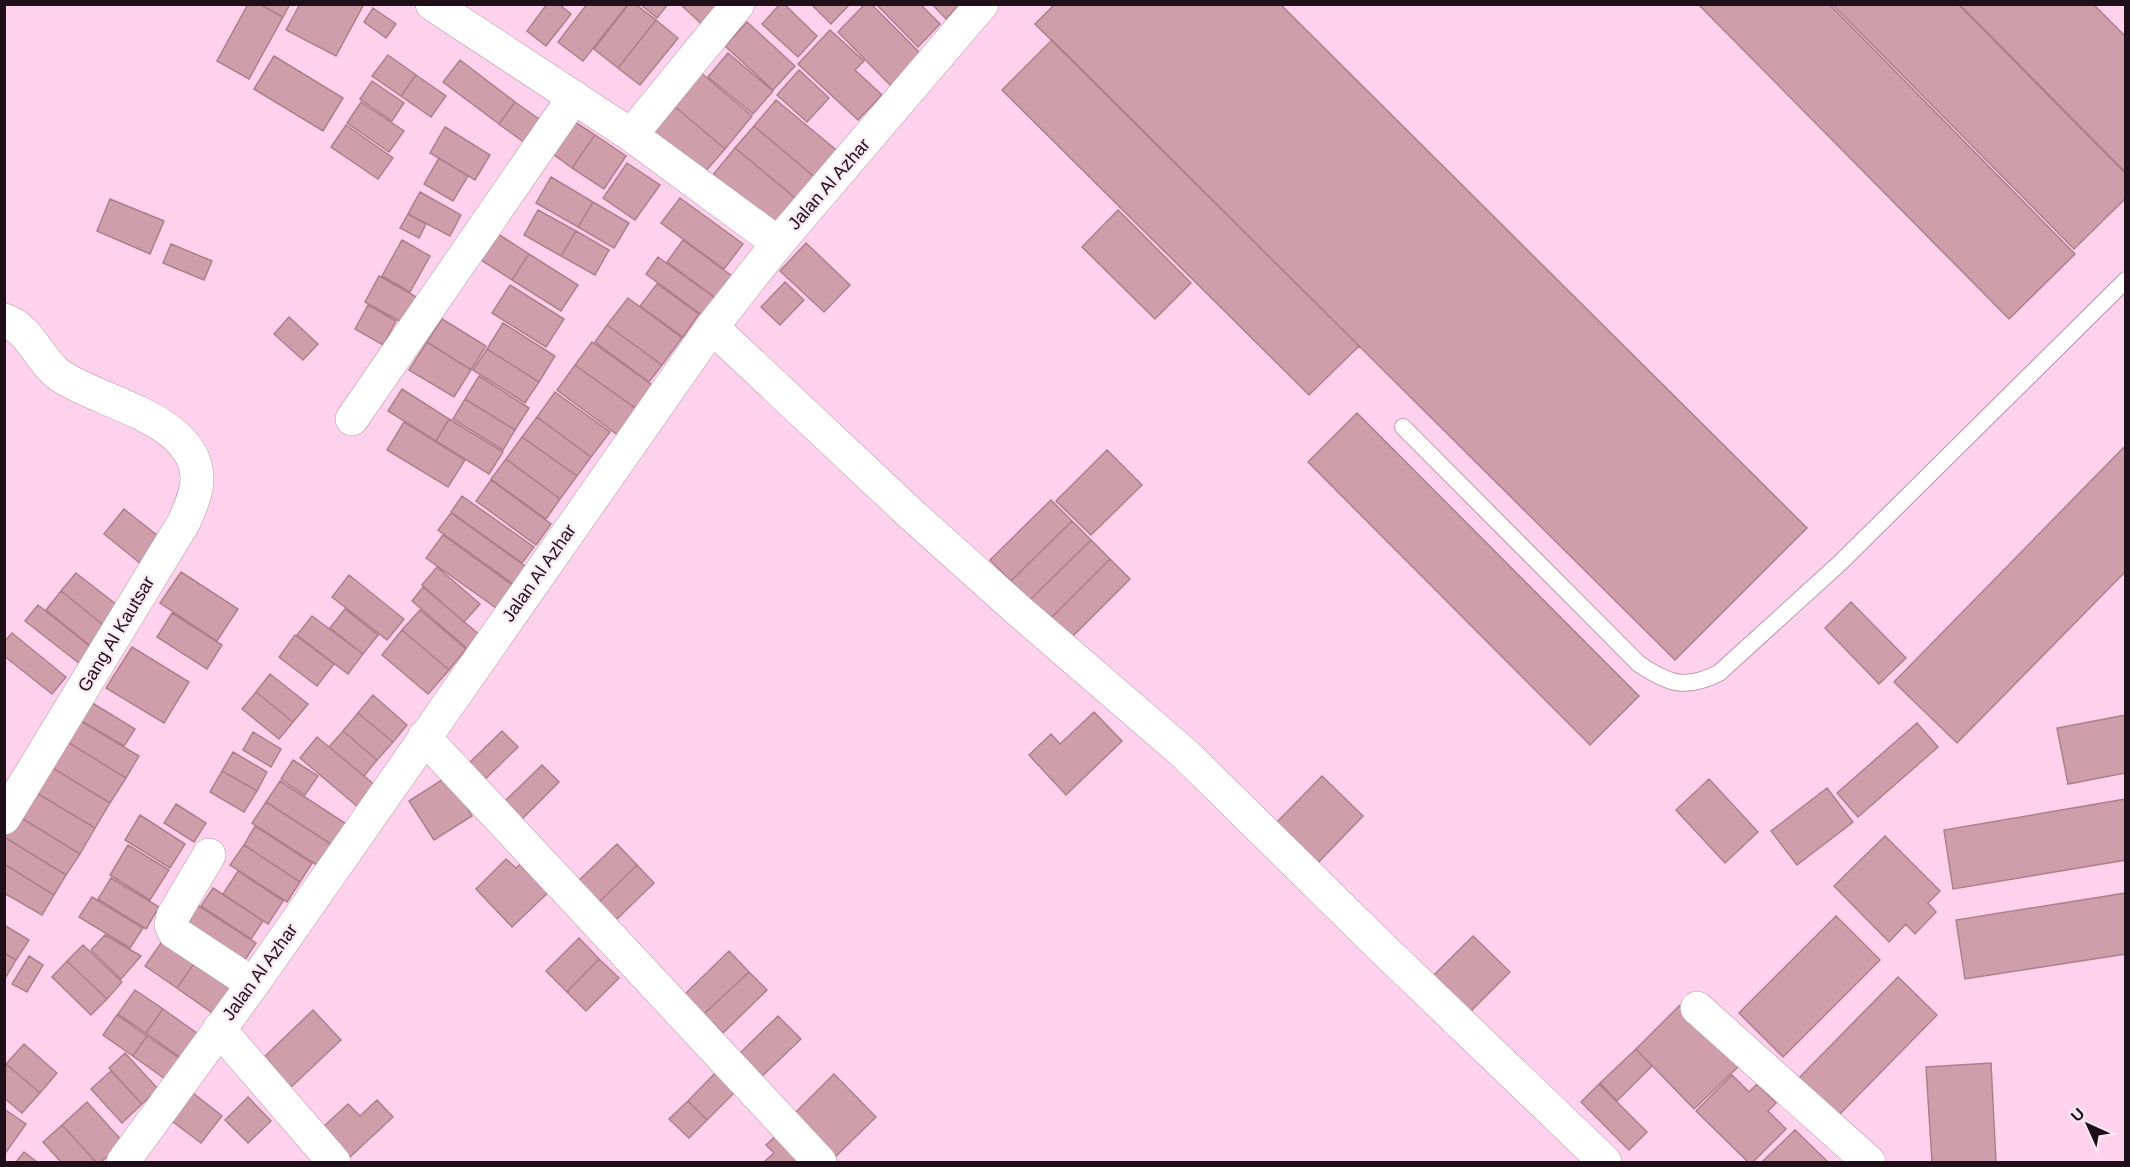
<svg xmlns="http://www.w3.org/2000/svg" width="2130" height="1167" font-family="Arial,sans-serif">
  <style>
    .building { fill: #cf9eab; stroke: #ae7f8b; stroke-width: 1.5 }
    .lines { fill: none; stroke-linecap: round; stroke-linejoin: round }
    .lane-casing { stroke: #bc92ac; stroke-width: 18 }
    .street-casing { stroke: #bc92ac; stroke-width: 34 }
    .lane { stroke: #fff; stroke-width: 16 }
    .street { stroke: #fff; stroke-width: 33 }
    .labels { text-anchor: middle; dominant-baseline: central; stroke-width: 4.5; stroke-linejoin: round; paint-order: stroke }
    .street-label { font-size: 18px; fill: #1e0f19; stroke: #fae8f2 }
  </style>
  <rect width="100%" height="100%" fill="#fed2ec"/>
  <path class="building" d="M248 4H259L283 17 249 79 217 61Z
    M259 4H290L283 17Z
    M300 4H364L336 56 286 30Z
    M547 4H559L571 14 546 46 527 31Z
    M587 4H628L583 61 558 42Z
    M629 4H635L656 20 618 68 594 49Z
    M640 4H668L657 18Z
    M680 4H730L707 29Z
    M780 4H784L817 36 798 57 762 24Z
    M811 4H850L831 24Z
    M865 4H871L922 55 891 86 838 32Z
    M876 4H920L940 24 918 47Z
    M932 4H960L946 19Z
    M1055 4H1280L1807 528 1675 660 1035 24Z
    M1698 4H1829L2075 254 2009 319Z
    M1832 4H1958L2126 174V198L2074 249Z
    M1959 4H2093L2126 37V173Z
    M373 8 396 24 386 38 364 22Z
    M656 20 678 38 640 85 618 68Z
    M747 22 795 66 773 90 725 46Z
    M830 30 864 61 855 70 882 95 858 120 798 64Z
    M1052 40 1359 346 1309 395 1002 90Z
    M728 53 773 91 753 114 708 77Z
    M388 55 416 75 401 96 372 76Z
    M274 56 343 98 323 131 254 89Z
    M460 60 515 102 499 124 443 82Z
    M799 70 829 98 807 122 777 95Z
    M700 72 752 116 725 149 673 105Z
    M416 75 446 96 431 117 401 96Z
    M372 81 404 103 392 121 360 99Z
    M776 100 840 153 818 180 754 126Z
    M361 102 404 131 389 152 347 123Z
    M515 102 546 124 529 146 499 124Z
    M673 105 725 149 703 174 651 130Z
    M575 122 595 135 572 168 553 154Z
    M346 125 393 158 378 179 331 147Z
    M754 126 818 180 800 202 735 148Z
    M445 127 490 155 475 180 430 153Z
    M595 135 626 156 604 189 572 168Z
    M735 148 800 202 777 228 713 175Z
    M439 158 468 176 453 201 424 184Z
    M627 163 660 185 635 220 603 198Z
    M551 177 593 202 578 227 536 203Z
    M420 192 461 215 450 236 408 214Z
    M680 198 743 244 724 269 661 223Z
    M110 199 164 221 150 254 97 231Z
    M593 202 629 223 614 248 578 227Z
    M538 210 576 231 561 256 524 235Z
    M1118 210 1191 283 1155 319 1082 247Z
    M408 214 426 224 419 238 400 228Z
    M576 231 609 250 595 275 561 256Z
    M498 234 529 254 512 280 481 260Z
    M402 240 430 256 410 292 382 276Z
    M683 240 732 276 716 298 667 262Z
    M806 243 850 285 824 312 780 271Z
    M171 244 212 261 204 280 163 263Z
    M529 254 578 285 561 311 512 280Z
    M658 257 715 298 702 315 646 274Z
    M379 276 420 299 405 324 365 302Z
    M785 282 804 300 780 325 761 307Z
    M657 284 699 314 683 337 640 306Z
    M510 285 564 319 546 347 492 313Z
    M628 298 682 338 662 365 607 325Z
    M368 305 396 321 383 345 355 329Z
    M289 317 318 344 303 360 274 334Z
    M442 319 486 346 471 370 427 342Z
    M503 323 555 356 539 382 487 349Z
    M607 325 662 365 649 382 595 342Z
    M427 342 471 370 454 397 409 370Z
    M592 342 659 390 642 413 575 365Z
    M487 349 539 382 525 403 473 370Z
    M575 365 642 413 623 439 557 390Z
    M479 376 529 408 515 430 465 399Z
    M402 389 449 419 436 441 388 411Z
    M555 392 610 432 591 457 537 417Z
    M465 399 515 430 503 450 453 419Z
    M1357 413 1639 696 1590 745 1308 462Z
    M537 417 591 457 577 476 522 437Z
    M449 419 503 452 489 474 436 441Z
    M404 422 465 460 448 487 387 450Z
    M522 437 577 476 560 499 506 459Z
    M2126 445V571L1957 743 1894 682Z
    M1107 450 1142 485 1091 535 1056 501Z
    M506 459 560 499 546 519 491 479Z
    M491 480 551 524 536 545 476 501Z
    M462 496 534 547 522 563 451 512Z
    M1051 500 1072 521 1011 581 990 560Z
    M124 509 167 543 146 568 104 534Z
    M451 513 529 569 516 586 438 530Z
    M1072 521 1091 540 1030 600 1011 581Z
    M443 535 515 587 499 610 426 558Z
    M1091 540 1110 559 1049 620 1030 600Z
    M1110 559 1130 579 1069 640 1049 620Z
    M437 567 480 604 464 622 422 585Z
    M181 572 238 609 217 641 160 603Z
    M76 573 122 609 107 628 61 591Z
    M349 575 404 619 387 640 332 597Z
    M423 587 481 636 469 650 412 601Z
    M61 591 107 628 92 647 46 610Z
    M1851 602 1906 658 1879 684 1825 628Z
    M38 605 92 648 80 664 25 621Z
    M345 609 378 635 363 654 330 628Z
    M420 610 466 649 449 670 402 630Z
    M172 613 222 645 207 669 157 637Z
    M312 616 363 654 348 674 297 635Z
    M402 630 449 670 428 694 382 655Z
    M12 633 66 677 52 694 4 656V642Z
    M295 635 334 664 317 686 279 657Z
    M132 647 189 682 164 723 106 688Z
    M270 674 308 704 293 722 256 692Z
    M256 692 293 722 279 739 242 709Z
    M373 695 407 725 393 742 358 713Z
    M89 701 135 729 124 746 78 719Z
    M1094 712 1122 741 1066 795 1029 755 1051 734 1060 744Z
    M358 713 393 742 377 760 343 731Z
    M2126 715V773L2068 784 2057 728Z
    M74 717 139 756 126 778 61 738Z
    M1917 723 1938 747 1858 817 1837 793Z
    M343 731 377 760 364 776 329 747Z
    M502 731 518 747 479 785 463 769Z
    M253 732 281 749 271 767 243 750Z
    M317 737 376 786 358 807 300 758Z
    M61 738 126 778 110 803 46 764Z
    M233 752 267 772 257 791 222 771Z
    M293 760 318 776 305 795 281 779Z
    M46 764 110 803 95 828 30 789Z
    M542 765 559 782 522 819 504 802Z
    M222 771 257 791 244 812 210 792Z
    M448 776 472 816 434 840 409 801Z
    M1322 776 1363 816 1315 866 1274 825Z
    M1709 779 1758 832 1725 863 1676 810Z
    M280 781 351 827 337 848 266 802Z
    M1827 788 1853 822 1797 865 1771 831Z
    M30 789 95 828 80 854 15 814Z
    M2126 799V860L1953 889 1944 830Z
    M266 802 337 848 323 869 252 823Z
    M176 804 206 823 194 842 164 823Z
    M15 814 80 854 66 875 4 837V831Z
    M140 815 185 844 170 868 125 840Z
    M255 826 312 863 300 882 244 845Z
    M1885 836 1940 891 1928 903 1936 912 1915 934 1906 924 1889 942 1834 886Z
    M4 837 66 875 54 895 4 864Z
    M617 844 637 865 597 904 576 883Z
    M128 845 169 870 150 900 110 875Z
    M244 845 300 882 287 902 230 865Z
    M528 857 555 886 512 927 476 889 506 859 516 868Z
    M4 864 54 895 42 915 4 893Z
    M637 865 654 883 614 922 597 904Z
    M238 871 283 901 268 924 223 894Z
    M111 878 159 907 146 929 98 899Z
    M213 888 263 921 251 939 201 906Z
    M2126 893V954L1965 979 1956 920Z
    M92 897 143 928 130 948 79 917Z
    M194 903 256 943 241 966 179 926Z
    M1836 916 1880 960 1783 1057 1739 1013Z
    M4 925 29 940 16 960 4 953Z
    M168 933 200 955 177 988 145 966Z
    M105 935 141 956 121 979 91 950Z
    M1473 936 1510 972 1470 1012 1433 976Z
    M579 938 599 959 567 992 546 971Z
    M83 945 122 982 107 999 67 961Z
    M729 951 749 972 704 1014 685 994Z
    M4 953 16 960 4 980Z
    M200 955 241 985 218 1017 177 988Z
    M29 956 43 965 27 992 12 984Z
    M599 959 619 978 586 1011 567 992Z
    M67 961 107 999 91 1015 52 977Z
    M749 972 767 990 723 1033 704 1014Z
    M1898 977 1937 1015 1837 1117 1798 1079Z
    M135 990 163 1009 146 1033 118 1014Z
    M1680 1005 1739 1066 1694 1109 1636 1049Z
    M163 1009 198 1034 181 1058 146 1033Z
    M313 1010 341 1040 288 1090 260 1061Z
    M117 1015 147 1036 133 1056 103 1035Z
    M778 1016 801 1039 758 1080 736 1057Z
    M147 1036 182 1060 168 1081 133 1056Z
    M24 1044 57 1073 40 1093 6 1064Z
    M1636 1049 1652 1066 1617 1101 1600 1083Z
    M125 1053 158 1089 142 1104 109 1068Z
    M1991 1063 1996 1162H1932L1926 1067Z
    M6 1064 40 1093 22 1113 4 1098Z
    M719 1069 738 1089 707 1120 688 1101Z
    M111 1071 142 1104 122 1123 91 1089Z
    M834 1074 876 1117 831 1161 789 1119Z
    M1732 1075 1749 1092 1757 1084 1776 1103 1768 1111 1786 1129 1753 1162H1748L1696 1111Z
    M1599 1084 1647 1132 1629 1150 1581 1102Z
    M193 1093 222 1116 201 1143 172 1121Z
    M248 1097 271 1121 248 1143 225 1120Z
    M377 1100 393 1117 350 1157 322 1128 348 1104 360 1116Z
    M688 1101 707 1120 689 1138 669 1119Z
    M87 1102 123 1142 101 1162H96L62 1125Z
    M4 1109 26 1124 4 1155Z
    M62 1125 96 1162H61L43 1142Z
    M1795 1130 1828 1162H1762Z
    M781 1131 812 1162H764L774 1153 766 1145Z
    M24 1152 37 1162H16Z"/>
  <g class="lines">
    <g class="lane-casing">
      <path id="lane" d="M1403 427 1639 664C1669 684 1685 690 1719 673L1840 563 2126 280"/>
    </g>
    <g class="street-casing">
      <path id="street" d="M432 4 631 135 778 243
        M631 135 738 4
        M4 320C31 329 38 359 59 375 99 403 196 418 197 478 197 493 190 508 184 522L4 818
        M712 327 911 514 1018 610 1185 754 1377 943 1605 1162
        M352 419 574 97
        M424 737 820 1162
        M209 855 173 916 171 925 174 932 253 984
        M1697 1008 1869 1162
        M219 1029 334 1162
        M123 1162 253 984 712 327 778 243 982 4"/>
    </g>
    <use href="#lane" class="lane"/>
    <use href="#street" class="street"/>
  </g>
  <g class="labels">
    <g class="street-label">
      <text transform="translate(829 184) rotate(-49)">Jalan Al Azhar</text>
      <text transform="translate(539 573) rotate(-55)">Jalan Al Azhar</text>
      <text transform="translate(116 634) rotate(-59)">Gang Al Kautsar</text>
      <text transform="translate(260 972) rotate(-54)">Jalan Al Azhar</text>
    </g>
  </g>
  <rect width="2130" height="1167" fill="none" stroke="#1e0f19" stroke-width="12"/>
  <g transform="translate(2088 1125) rotate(315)" stroke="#fae8f2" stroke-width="4.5" paint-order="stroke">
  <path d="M0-4.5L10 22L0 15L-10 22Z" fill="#1e0f19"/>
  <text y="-9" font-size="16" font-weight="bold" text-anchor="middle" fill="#1e0f19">U</text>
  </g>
</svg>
